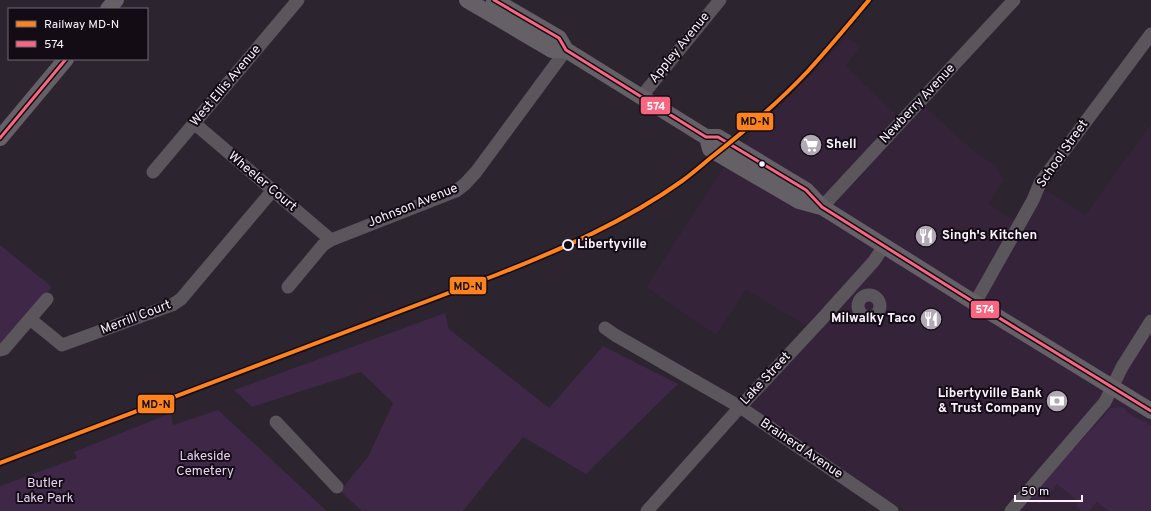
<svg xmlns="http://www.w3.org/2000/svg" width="1151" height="511" font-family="Overpass,sans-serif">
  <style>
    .built { fill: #35233a }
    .green { fill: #3f2747 }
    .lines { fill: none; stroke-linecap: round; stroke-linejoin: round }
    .minor { stroke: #5a565b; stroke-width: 13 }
    .major { stroke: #646066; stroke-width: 16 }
    .bus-1-casing { stroke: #130c15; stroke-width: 6 }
    .bus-1 { stroke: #fa6682; stroke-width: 3 }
    .rail-1-casing { stroke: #130c15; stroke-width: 7 }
    .rail-1 { stroke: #ff821d; stroke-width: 4 }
    .bus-dot { fill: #fbf1ff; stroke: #130c15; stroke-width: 1.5 }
    .stop-dot { fill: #130c15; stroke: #fbf1ff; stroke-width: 2 }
    .labels { text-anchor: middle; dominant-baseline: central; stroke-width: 4; stroke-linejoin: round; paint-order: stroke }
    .street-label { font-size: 13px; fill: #fbf1ff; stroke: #130c15 }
    .poi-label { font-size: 13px; font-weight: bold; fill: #fbf1ff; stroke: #130c15; text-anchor: start }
    .stop-label { font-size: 13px; font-weight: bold; fill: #fbf1ff; stroke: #130c15; text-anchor: start }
    .park-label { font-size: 13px; fill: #ebd1f4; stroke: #130c15 }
    .line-badge { stroke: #130c15; stroke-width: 1.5 }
    .badge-label { font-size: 11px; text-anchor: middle; font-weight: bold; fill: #fff }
    .pale-badge-label { font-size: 11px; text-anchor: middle; font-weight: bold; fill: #111 }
  </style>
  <rect width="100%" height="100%" fill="#2c242f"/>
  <path class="built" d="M847 37 861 46 846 66 905 123 922 104 974 151 995 165 1004 180 988 204 1023 225 1043 188 1085 215 1151 124V511H904L748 407 815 331 746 290 716 335 646 287 726 164 759 126 804 82Z"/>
  <path class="green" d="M0 245 52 287 0 346Z
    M445 313 449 329 549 408 603 346 678 384 586 474 523 437 463 511H362L340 491 368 457 393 403 361 372 252 407 234 390Z
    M1123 407 1128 413 1151 426V511H1109L1097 502 1089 511H1081L1077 507 1078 501 1057 484 1040 504 1028 495 1081 441 1111 408Z
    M218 410 327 511H0V486L77 458 74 452 171 413 173 425Z"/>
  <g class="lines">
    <path class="minor" d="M641 97 720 0
      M194 123 331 240
      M153 172 298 0
      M822 207 1014 0
      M288 287 323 245 331 240 456 191 465 184 476 172 566 50
      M858 306a11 11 0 1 1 22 0a11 11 0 1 1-22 0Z
      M975 303 1033 200 1040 183 1151 34
      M30 319 62 345 172 305 181 299 273 190
      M605 328 615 335 740 407 892 511
      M0 350 4 349 47 299
      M276 422 337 487
      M647 511 740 407 821 320 874 261 884 246
      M1011 511 1105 402 1122 367 1151 321"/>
    <path class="major" d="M467 0 552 50H566
      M494 0 559 38 566 50 706 137H718L806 190 822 207 975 303 1151 411
      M108 9 116 0
      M707 137 710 149 744 169 799 201 821 207
      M0 138 66 59"/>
    <g class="bus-1-casing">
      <path id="bus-1" d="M494 0 559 38 566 50 706 137H718L806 190 822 207 975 303 1151 411
        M0 138 66 59"/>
    </g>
    <use href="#bus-1" class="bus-1"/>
    <g class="rail-1-casing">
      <path id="rail-1" d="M0 463 496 275C560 250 626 221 682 181 693 173 703 164 713 156 746 130 779 102 808 71 829 48 849 24 869 0"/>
    </g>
    <use href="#rail-1" class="rail-1"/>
  </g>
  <defs>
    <g id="supermarket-disc" transform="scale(1.15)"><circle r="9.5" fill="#b3a9b6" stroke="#130c15"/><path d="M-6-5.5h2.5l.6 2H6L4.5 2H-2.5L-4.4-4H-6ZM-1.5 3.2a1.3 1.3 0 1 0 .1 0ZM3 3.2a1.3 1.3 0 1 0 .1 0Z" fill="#fff"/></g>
    <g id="restaurant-disc" transform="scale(1.15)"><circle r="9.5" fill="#b3a9b6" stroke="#130c15"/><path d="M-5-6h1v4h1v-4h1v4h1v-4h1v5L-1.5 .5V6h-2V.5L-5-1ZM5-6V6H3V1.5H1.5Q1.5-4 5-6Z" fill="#fff"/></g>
    <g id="bank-disc" transform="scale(1.15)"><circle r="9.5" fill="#b3a9b6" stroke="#130c15"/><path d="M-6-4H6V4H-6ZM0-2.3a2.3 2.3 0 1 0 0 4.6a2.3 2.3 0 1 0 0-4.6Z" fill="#fff"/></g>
  </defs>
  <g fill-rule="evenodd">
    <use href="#supermarket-disc" x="811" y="145"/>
    <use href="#restaurant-disc" x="926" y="236"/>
    <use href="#restaurant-disc" x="931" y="319"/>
    <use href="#bank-disc" x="1057" y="401"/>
  </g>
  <circle class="bus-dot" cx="762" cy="164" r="3.5"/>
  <circle class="stop-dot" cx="568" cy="245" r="5"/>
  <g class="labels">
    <g class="street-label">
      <text transform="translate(680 48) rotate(-51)">Appley Avenue</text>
      <text transform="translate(226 86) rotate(-50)">West Ellis Avenue</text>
      <text transform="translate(918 104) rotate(-47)">Newberry Avenue</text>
      <text transform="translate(1063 154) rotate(-55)">School Street</text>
      <text transform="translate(262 182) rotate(40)">Wheeler Court</text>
      <text transform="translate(413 206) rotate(-22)">Johnson Avenue</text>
      <text transform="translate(136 318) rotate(-21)">Merrill Court</text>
      <text transform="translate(766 379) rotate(-47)">Lake Street</text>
      <text transform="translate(801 449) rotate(34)">Brainerd Avenue</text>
    </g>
    <g class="poi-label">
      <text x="826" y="145">Shell</text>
      <text x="942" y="236">Singh's Kitchen</text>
      <text x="916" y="319" text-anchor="end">Milwalky Taco</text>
      <text x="1042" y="394" text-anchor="end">Libertyville Bank<tspan x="1042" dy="15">&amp; Trust Company</tspan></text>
    </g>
    <g class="stop-label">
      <text x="577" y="245">Libertyville</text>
    </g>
    <g class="park-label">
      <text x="205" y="457">Lakeside<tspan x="205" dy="15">Cemetery</tspan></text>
      <text x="45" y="484">Butler<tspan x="45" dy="15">Lake Park</tspan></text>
    </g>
  </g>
  <g class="line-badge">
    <rect x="640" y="96" width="31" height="19" rx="4" fill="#fa6682"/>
    <rect x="736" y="112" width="38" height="19" rx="4" fill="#ff821d"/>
    <rect x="449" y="276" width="38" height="19" rx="4" fill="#ff821d"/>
    <rect x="970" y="300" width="30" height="19" rx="4" fill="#fa6682"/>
    <rect x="137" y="394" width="38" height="20" rx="4" fill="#ff821d"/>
  </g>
  <g class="badge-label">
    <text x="656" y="110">574</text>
    <text x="985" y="313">574</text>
  </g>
  <g class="pale-badge-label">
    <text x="755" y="125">MD-N</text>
    <text x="468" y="290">MD-N</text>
    <text x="156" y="408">MD-N</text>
  </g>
  <rect x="8" y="8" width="140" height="52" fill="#130c15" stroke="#706873"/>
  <rect x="16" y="21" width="20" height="6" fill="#ff821d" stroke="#706873"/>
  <text x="44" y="28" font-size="12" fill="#fbf1ff">Railway MD-N</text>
  <rect x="16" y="41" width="20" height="6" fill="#fa6682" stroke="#706873"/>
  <text x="44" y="48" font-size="12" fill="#fbf1ff">574</text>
  <path d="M1015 495v6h67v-6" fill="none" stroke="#fbf1ff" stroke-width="2"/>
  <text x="1021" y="495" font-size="12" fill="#fbf1ff" stroke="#130c15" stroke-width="3" paint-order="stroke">50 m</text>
</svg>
